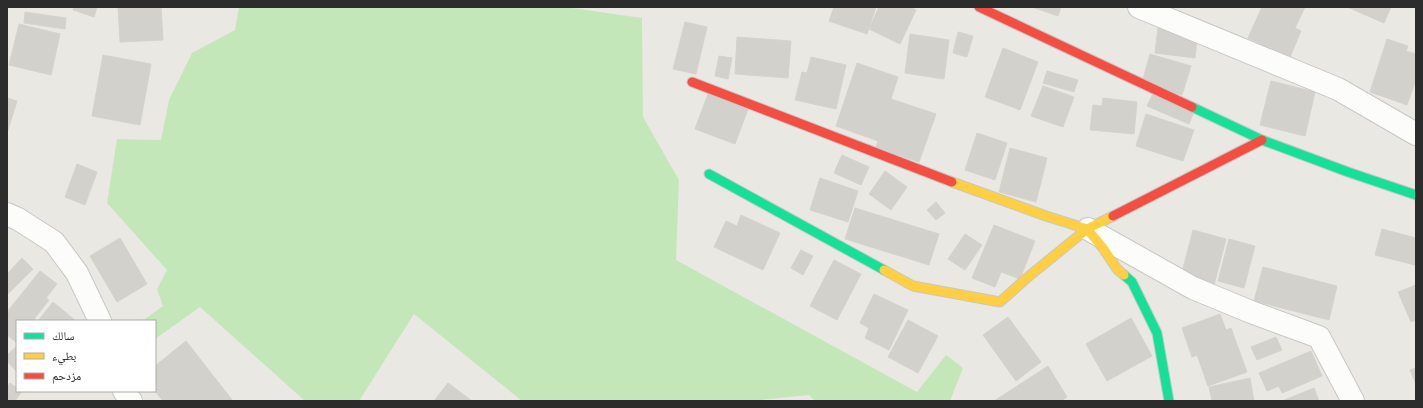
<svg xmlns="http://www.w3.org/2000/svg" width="1423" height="408" font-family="'PT Sans','Noto Naskh Arabic',sans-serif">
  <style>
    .green { fill: #c4e7ba }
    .building { fill: #d3d1cc; stroke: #d5d3ce }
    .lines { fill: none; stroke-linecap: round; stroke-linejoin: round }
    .street-casing { stroke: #c8c7c7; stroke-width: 24 }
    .fast-casing { stroke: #c8c7c7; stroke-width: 11 }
    .slow-casing { stroke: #c8c7c7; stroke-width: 11 }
    .jam-casing { stroke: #c8c7c7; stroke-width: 11 }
    .street { stroke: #fcfcfb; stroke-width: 22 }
    .fast { stroke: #16e098; stroke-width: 9 }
    .slow { stroke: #ffcf43; stroke-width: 9 }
    .jam { stroke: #f24e42; stroke-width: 9 }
  </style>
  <rect width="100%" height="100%" fill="#eae8e2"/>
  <path class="green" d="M239 7H565L642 18 643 117 679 180 676 260 917 392 946 355 963 368 950 401H815L809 395 751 401H522L414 314 359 401H305L200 307 155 339V321H142L163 306 157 289 167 270 107 203 117 139 161 140 169 100 192 53 235 30Z"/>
  <path class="building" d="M74 7H97L94 17 73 10Z
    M118 7H161L163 40 120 42Z
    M834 7H876L867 34 829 21Z
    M879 7H910L916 10 900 44 869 29Z
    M1032 7H1061L1058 16Z
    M1262 7H1305L1295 28 1301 31 1290 57 1248 38Z
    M1347 7H1391L1384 23Z
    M25 12 66 18 65 29 24 23Z
    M685 22 707 27 696 74 673 69Z
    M19 24 60 34 51 75 9 65Z
    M1158 27 1198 32 1195 58 1155 53Z
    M958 32 973 36 967 57 953 53Z
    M910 34 949 40 944 79 905 73Z
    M737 37 791 41 788 78 735 74Z
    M1387 39 1408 46 1406 51 1416 54V80L1407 105 1370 92Z
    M1003 48 1038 62 1020 110 985 97Z
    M1150 54 1191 66 1182 95 1142 83Z
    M103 55 151 64 140 125 92 116Z
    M719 56 732 58 728 79 715 76Z
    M811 57 846 65 836 109 795 100 802 72 807 73Z
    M857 63 898 77 891 99 936 114 919 162 876 147 878 141 836 126Z
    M1047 71 1078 80 1074 92 1043 83Z
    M1271 81 1315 92 1305 136 1260 125Z
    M1043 86 1074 97 1063 127 1031 116Z
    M708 94 748 109 735 144 695 129Z
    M1153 94 1194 111 1189 124 1147 106Z
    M7 98 17 101 7 133Z
    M1103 98 1137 102 1134 134 1090 130 1093 105 1102 106Z
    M1146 114 1194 130 1183 161 1136 146Z
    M977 133 1007 143 995 180 965 170Z
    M1010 148 1047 158 1036 202 999 192Z
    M842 155 869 167 861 185 834 173Z
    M77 164 97 172 85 205 65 197Z
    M885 171 907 187 891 210 869 194Z
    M820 178 858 191 848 222 810 210Z
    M936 202 945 213 936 220 927 210Z
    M855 208 939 234 929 265 845 239Z
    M741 215 780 233 763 270 714 247 726 221 737 226Z
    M994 225 1035 241 1020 279 1001 272 995 287 972 278Z
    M1382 229 1416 238 1415 265 1375 255Z
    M1193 230 1226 239 1214 285 1181 276Z
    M965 234 982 245 965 270 948 259Z
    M120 238 147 284 117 302 90 256Z
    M1229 239 1255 246 1244 288 1218 281Z
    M801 250 813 256 803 275 791 268Z
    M22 258 33 269 7 295V274Z
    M834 260 861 274 837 320 810 306Z
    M1263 267 1337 286 1329 320 1254 301Z
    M40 271 57 284 46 298 49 300 34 319 37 321H17V343L7 335V312Z
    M1416 285V320L1411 322 1398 292Z
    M874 294 908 310 889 350 865 338 869 328 860 323Z
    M53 302 76 321H38Z
    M1220 314 1226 330 1231 328 1247 372 1208 386 1197 355 1192 357 1182 328Z
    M1008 317 1041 362 1016 381 983 335Z
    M1131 318 1152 356 1107 381 1086 344Z
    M908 320 938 336 918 373 888 357Z
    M1276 337 1282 350 1257 360 1251 347Z
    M186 341 233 401H163L155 391V366Z
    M17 346V370L16 371 7 361V355Z
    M1311 351 1322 376 1282 393 1279 386 1267 391 1259 373Z
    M1048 366 1067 397 1061 401H994Z
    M1416 368V384L1410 370Z
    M1250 378 1254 401H1212L1209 387Z
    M10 383 17 388V391H22L15 401H7V387Z
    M448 383 472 401H434Z
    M1314 388 1319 401H1282Z"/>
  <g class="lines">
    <g class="street-casing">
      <path id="street" d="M1139 7 1338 89 1416 134
        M7 214 18 219 54 242 77 273 100 321
        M1088 229 1193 288 1251 312 1319 337 1353 401
        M124 391 131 401"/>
    </g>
    <g class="fast-casing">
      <path id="fast" d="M1192 107 1262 140 1348 172 1416 195
        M709 174 884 270
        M1124 275 1132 282 1157 333 1169 401"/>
    </g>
    <g class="slow-casing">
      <path id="slow" d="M952 182 1046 216 1087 229 1103 248 1117 269 1124 275
        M884 270 913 286 1000 302 1028 277 1087 229 1113 216"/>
    </g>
    <g class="jam-casing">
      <path id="jam" d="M979 7 1192 107
        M692 82 952 182
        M1113 216 1262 140"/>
    </g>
    <use href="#street" class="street"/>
    <use href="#fast" class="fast"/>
    <use href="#slow" class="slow"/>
    <use href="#jam" class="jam"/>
  </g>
  <rect width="1423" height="408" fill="none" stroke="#2c2c2c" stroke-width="16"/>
  <rect x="16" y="320" width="140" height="72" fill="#ffffff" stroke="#ababab"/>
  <rect x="24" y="333" width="20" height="6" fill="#16e098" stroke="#ababab"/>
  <text x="52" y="340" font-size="12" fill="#2c2c2c">سالك</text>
  <rect x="24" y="353" width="20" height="6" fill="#ffcf43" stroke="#ababab"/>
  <text x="52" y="360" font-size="12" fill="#2c2c2c">بطيء</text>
  <rect x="24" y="373" width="20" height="6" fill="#f24e42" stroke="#ababab"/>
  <text x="52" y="380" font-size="12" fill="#2c2c2c">مزدحم</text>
</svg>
